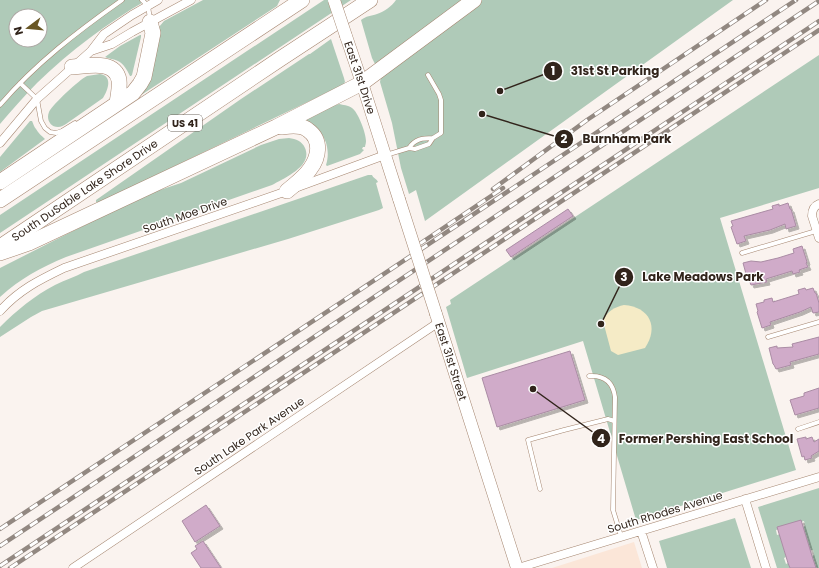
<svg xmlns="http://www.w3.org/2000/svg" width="819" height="568" font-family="Poppins,sans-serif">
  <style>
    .commercial { fill: #fbe6d8 }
    .green { fill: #afcab8; fill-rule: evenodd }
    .sand { fill: #f5ebc6 }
    .building { fill: #d0abc9; stroke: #aa8ca4; filter: url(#shadow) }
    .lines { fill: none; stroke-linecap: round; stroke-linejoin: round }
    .service-casing { stroke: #a58670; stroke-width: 5 }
    .minor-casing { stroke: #a58670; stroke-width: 9 }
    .secondary-casing { stroke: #a58670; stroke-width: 13 }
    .motorway-casing { stroke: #a58670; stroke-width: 16 }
    .service { stroke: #fff; stroke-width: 4 }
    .minor { stroke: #fff; stroke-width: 8 }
    .secondary { stroke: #fff; stroke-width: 12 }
    .motorway { stroke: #fff; stroke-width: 15 }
    .rail-casing { stroke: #928881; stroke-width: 4.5 }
    .rail { stroke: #fff; stroke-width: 3; stroke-dasharray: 9; stroke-linecap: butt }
    .secondary-bridge-casing { stroke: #a58670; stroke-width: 13; stroke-linecap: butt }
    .secondary-bridge { stroke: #fff; stroke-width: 12 }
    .labels { text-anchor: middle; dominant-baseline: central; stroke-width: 3; stroke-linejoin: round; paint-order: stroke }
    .shield { fill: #fff; stroke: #6f665f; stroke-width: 1 }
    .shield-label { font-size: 10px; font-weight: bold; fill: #31241b }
    .street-label { font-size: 11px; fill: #31241b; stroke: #fff }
    .leader { fill: none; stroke: #31241b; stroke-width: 1.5 }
    .callout-dot { fill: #31241b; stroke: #fff; stroke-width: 1.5 }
    .mark-label { font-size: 12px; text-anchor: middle; font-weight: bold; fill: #fff }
    .callout-label { font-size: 12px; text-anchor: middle; font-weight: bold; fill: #31241b; stroke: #fff; stroke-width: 3; stroke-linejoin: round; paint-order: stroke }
  </style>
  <defs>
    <filter id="shadow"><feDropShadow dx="3" dy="3" stdDeviation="0" flood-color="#0004"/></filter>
  </defs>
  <rect width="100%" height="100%" fill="#faf3ef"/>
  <path class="commercial" d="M634 542 642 568H552Z"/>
  <path class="green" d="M0 0H147C107 23 70 51 37 83 24 96 12 110 0 124ZM16 16H40V40H16Z
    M203 0H280L277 6 132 101 159 27 164 21Z
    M324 0H351L0 233V215Z
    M396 0H463L375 64 372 58 361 20C366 16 371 16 377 14 384 12 392 6 396 0Z
    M482 0H733L425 221 416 190 409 194 401 168 392 123 380 82 381 77 383 74Z
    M140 35H141V37L132 75 131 76H130C127 70 124 64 118 61 114 59 109 59 105 57L120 46Z
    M331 39 344 78 345 82 343 85 98 203 96 202V200L241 99 309 54H310Z
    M819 55V188L720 218 796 470 636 520 583 341 467 378 446 307 451 304 450 300Z
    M100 74C113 76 108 90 103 98L66 124C64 125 61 127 58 127 50 127 46 119 49 112 53 104 79 80 87 76 91 75 96 75 100 74Z
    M339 104C343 105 348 105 352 108 358 112 366 133 366 141 366 144 365 145 365 147H363L362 149 364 150 360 154 327 166 326 165C330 153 327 138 318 130 314 126 309 123 305 120L333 106Z
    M30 121H32C33 123 34 127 36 129 38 133 42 136 45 139L0 172V157Z
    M289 138C296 139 302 141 305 148 313 166 284 178 272 185L66 257C40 268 21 278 0 297V268L65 235 148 194 181 183 261 145 279 139Z
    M368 175H372C373 178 377 179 378 182L376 183 383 208 379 210 288 239 42 311 31 317 0 337V327C17 310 34 296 55 285 65 280 75 277 84 272Z
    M819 488V568H816L812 556 814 555 813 550H810L803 527 805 526 804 521 776 530 777 535 780 534 786 557 784 558 786 564 788 563 790 568H777L758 507Z
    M735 518 751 568H667L659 541Z"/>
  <path class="sand" d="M624 305C650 307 659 327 645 348L618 355 611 351 603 321C607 311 615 307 624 305Z"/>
  <path class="building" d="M788 203 790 209H791L796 226 786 229 785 224 770 230 744 236 746 241 737 244 731 227 733 226 731 221 773 209 772 206 779 204V206Z
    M568 209 573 216 511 257 506 250Z
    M802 246 807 262 806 263 808 267 799 270 800 272 793 274 792 271 766 279 767 282 751 285 749 280 748 281 743 263 751 261 761 262 778 258 794 253 793 249Z
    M805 288 806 290 813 288 815 293H816L819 303V312L813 313 811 307 800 312 770 322 771 325 762 328 757 312 758 311 756 304 764 302V300L772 298 773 302 799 294 798 290Z
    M819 337V354L790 362 791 365 776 369 774 365 773 364 769 348 777 346V348L793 347 792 344Z
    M570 351 585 400 497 427 482 378Z
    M819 388V408L795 415 790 400 804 396V393Z
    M806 437V439L812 437 814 442 819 439V451L811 456 812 458 805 460 804 456 802 457 797 439Z
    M206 505 220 526 195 542 182 521Z
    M801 520 812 556 816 568H790L788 563 777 527Z
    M203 541 221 568H201L191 553 197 549 195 546Z"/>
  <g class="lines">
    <g class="service-casing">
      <path id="service" d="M142 0 148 6 150 19
        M428 75 439 94 441 100V133L433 138 429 144 415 149 409 148C415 139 422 138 433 138
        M20 83 37 99 41 121 45 128 50 132 56 133 62 131 75 123
        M0 105C35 64 78 31 122 0
        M386 155 409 148
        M742 253 816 231
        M768 337 819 322
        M589 376C604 375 613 382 615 397L613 510 621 536
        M798 429 819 422
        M540 489 528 440 564 430 608 419 614 421"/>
    </g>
    <g class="minor-casing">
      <path id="minor" d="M91 51 112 44 132 32 191 0
        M0 143 37 99 91 51 104 34 132 15 158 0
        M819 204C814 206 812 211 812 216L819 238
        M0 311C19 290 39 280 64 268L287 191 385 155
        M745 499 766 568
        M641 531 653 568
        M73 568 439 322
        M518 568 819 477"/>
    </g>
    <g class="secondary-casing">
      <g id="secondary">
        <path id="s1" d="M346 36 362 83 399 199"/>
        <path id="s2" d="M436 314 517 568"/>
      </g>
    </g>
    <g class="motorway-casing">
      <g id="motorway">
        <path d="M72 67C87 66 115 59 119 80 120 87 118 97 117 103"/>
        <path d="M281 127C290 126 301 124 308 130 322 140 319 157 310 169 304 178 295 184 287 191"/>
        <path d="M0 182 133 93 140 84 144 77 153 33 150 22"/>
        <path d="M0 200 302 0"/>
        <path id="s3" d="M0 247 280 59 370 0"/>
        <path d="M0 253 29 243 276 127 362 83 474 0"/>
      </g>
    </g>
    <use href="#service" class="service"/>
    <use href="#minor" class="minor"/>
    <use href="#secondary" class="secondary"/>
    <use href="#motorway" class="motorway"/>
    <g class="rail-casing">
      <path id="rail" d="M493 189 587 120 766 0
        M418 245 503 188
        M0 529 796 0
        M0 546 819 1
        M0 566 819 21
        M10 568 819 30"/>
    </g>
    <use href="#rail" class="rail"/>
    <g class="secondary-bridge-casing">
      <path id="secondary-bridge" d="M334 0 346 36
        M399 199 436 314"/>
    </g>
    <use href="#secondary-bridge" class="secondary-bridge"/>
  </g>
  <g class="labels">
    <rect class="shield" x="168" y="115" width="34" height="16" rx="3"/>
    <g class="shield-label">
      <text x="185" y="123">US 41</text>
    </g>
    <g class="street-label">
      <text stroke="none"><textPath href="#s1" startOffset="44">East 31st Drive</textPath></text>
      <text stroke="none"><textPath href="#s3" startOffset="102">South DuSable Lake Shore Drive</textPath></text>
      <text transform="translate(185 215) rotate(-19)">South Moe Drive</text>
      <text stroke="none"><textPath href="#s2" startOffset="50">East 31st Street</textPath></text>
      <text transform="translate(249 436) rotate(-34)">South Lake Park Avenue</text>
      <text transform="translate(665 512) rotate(-17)">South Rhodes Avenue</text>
    </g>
  </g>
  <path class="leader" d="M500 91L553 71M482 114L564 139M601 324L624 277M533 389L601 438"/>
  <g class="callout-dot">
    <circle cx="500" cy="91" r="4"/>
    <circle cx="482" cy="114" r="4"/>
    <circle cx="601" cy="324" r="4"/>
    <circle cx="533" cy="389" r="4"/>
    <circle cx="553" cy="71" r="10"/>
    <circle cx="564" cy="139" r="10"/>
    <circle cx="624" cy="277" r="10"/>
    <circle cx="601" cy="438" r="10"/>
  </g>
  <g class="mark-label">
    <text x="553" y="75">1</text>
    <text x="564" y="143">2</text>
    <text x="624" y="281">3</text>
    <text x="601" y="443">4</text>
  </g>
  <g class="callout-label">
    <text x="615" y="75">31st St Parking</text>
    <text x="627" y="143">Burnham Park</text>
    <text x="703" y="281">Lake Meadows Park</text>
    <text x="706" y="443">Former Pershing East School</text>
  </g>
  <g transform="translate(28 28) rotate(254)"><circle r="19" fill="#ffffff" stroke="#ada7a4"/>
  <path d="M0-3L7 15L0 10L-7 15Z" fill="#695725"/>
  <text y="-6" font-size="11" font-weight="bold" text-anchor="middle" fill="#31241b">N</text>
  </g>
</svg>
